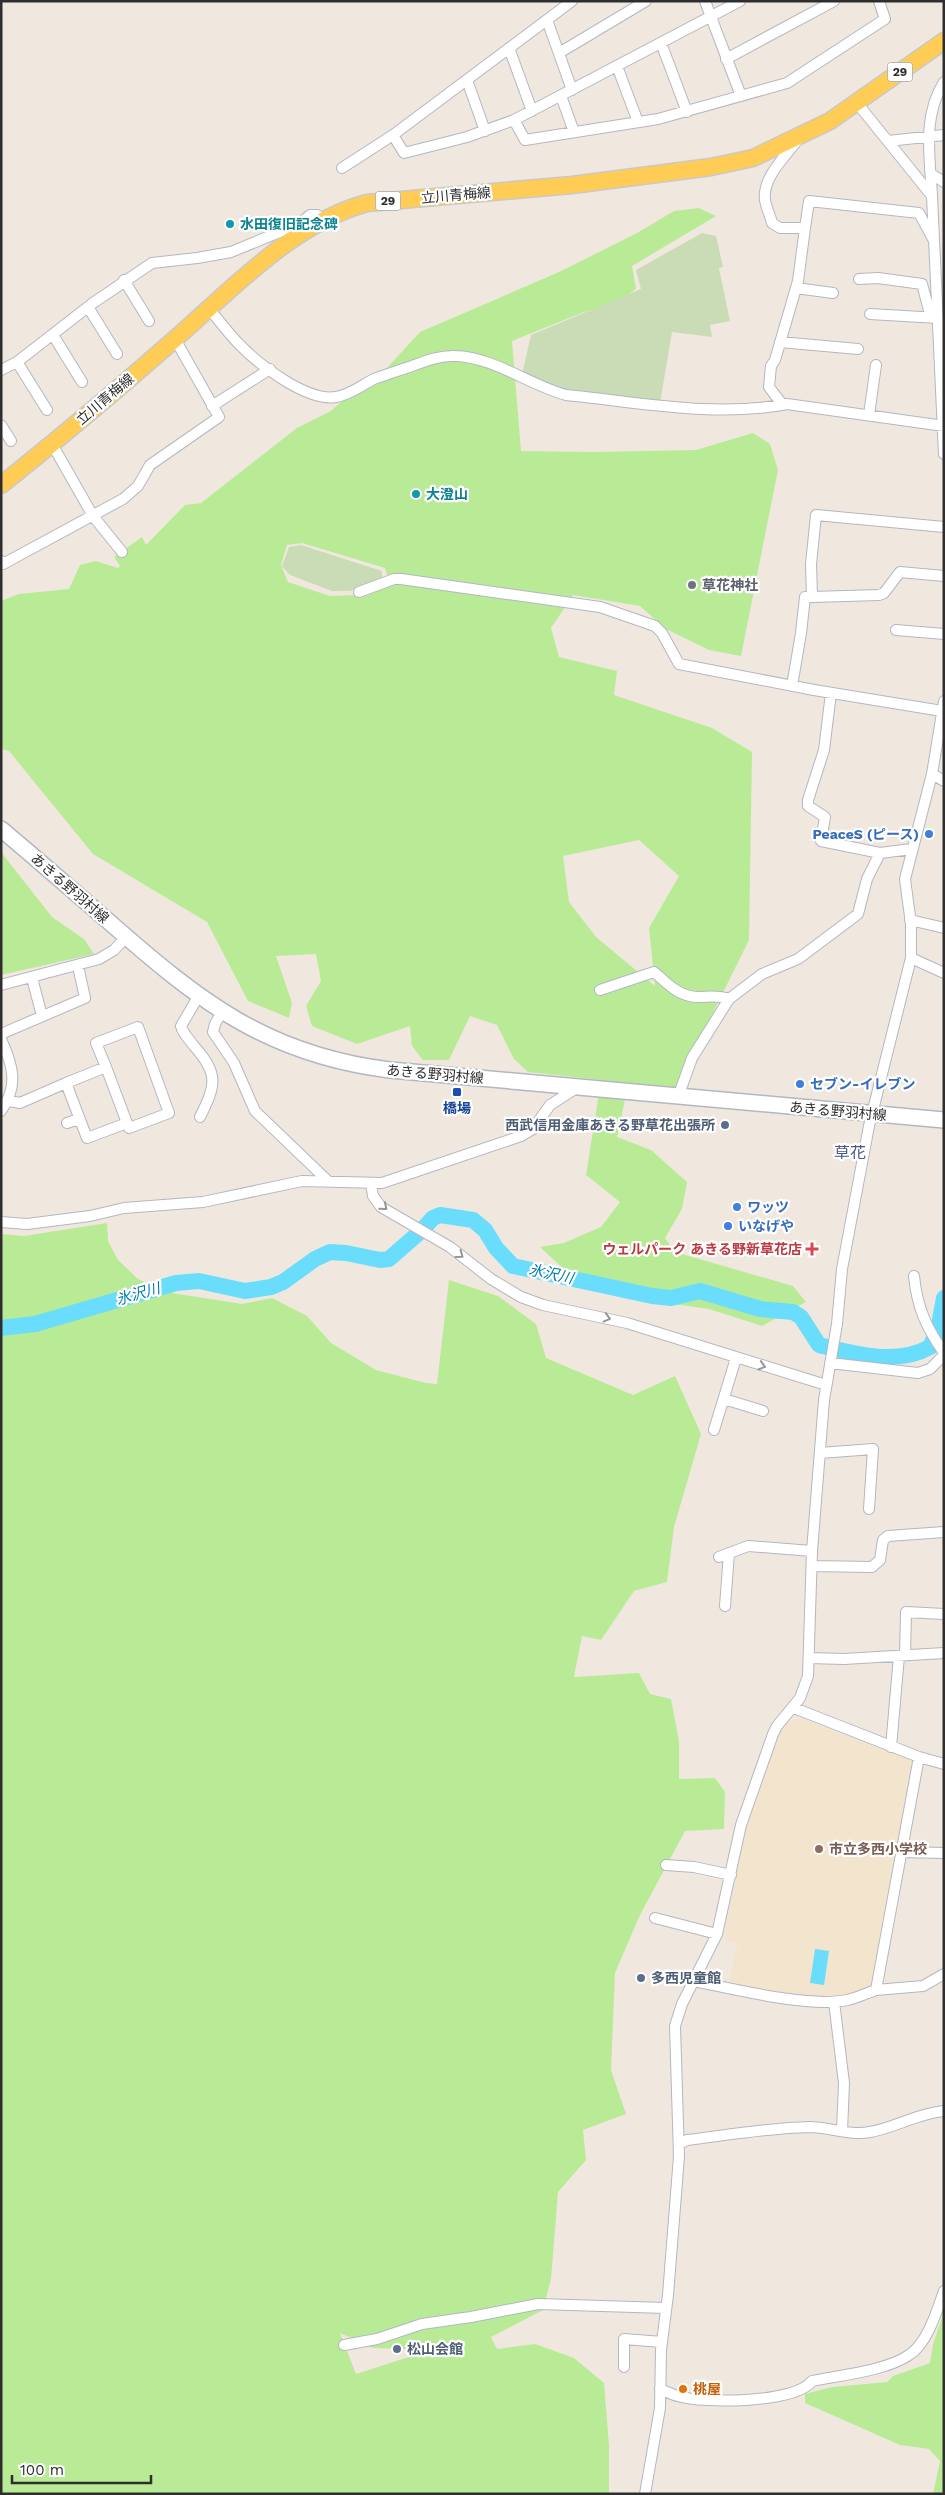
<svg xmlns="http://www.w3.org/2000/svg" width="945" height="2495" font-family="'Work Sans','Noto Sans JP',sans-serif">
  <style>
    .education { fill: #f3e4ce }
    .green { fill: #b9eb97; fill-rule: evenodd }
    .cemetery { fill: #cadcb5 }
    .water { fill: #69ddfb }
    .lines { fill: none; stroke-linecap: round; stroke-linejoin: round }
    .river { stroke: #69ddfb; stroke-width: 16 }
    .street-casing { stroke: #b3b7c2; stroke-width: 12 }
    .secondary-casing { stroke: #b3b7c2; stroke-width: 18 }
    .primary-casing { stroke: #c9c9c9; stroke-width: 19 }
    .street { stroke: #fff; stroke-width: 10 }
    .secondary { stroke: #fff; stroke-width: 15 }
    .primary { stroke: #ffcd56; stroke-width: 16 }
    .oneway { stroke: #969696 }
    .culture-dot { fill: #0f9aa8; stroke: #fff; stroke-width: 2 }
    .worship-dot { fill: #6b7280; stroke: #fff; stroke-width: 2 }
    .shop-dot { fill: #3f7fe0; stroke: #fff; stroke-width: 2 }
    .transit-dot { fill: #1a4fb4; stroke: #fff; stroke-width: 2 }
    .service-dot { fill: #5c6f8a; stroke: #fff; stroke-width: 2 }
    .health-dot { fill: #e0444e; stroke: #fff; stroke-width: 2 }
    .education-dot { fill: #8d6e63; stroke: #fff; stroke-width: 2 }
    .food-dot { fill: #e8710a; stroke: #fff; stroke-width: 2 }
    .labels { text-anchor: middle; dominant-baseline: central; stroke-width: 4.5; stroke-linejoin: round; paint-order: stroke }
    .shield { fill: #fff; stroke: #6d6d6d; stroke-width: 1 }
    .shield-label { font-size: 12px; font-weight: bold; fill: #2e2e2e }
    .street-label { font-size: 14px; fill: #2e2e2e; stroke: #fff }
    .culture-label { font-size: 14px; font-weight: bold; fill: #0d838f; stroke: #fff; text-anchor: start }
    .worship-label { font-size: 14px; font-weight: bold; fill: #5b616d; stroke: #fff; text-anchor: start }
    .shop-label { font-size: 14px; font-weight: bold; fill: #366cbe; stroke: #fff; text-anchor: start }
    .transit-label { font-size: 14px; font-weight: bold; fill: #164399; stroke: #fff }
    .service-label { font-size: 14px; font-weight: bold; fill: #4e5e75; stroke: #fff; text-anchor: start }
    .health-label { font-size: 14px; font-weight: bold; fill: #be3a42; stroke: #fff; text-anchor: end }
    .education-label { font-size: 14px; font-weight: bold; fill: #785e54; stroke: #fff; text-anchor: start }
    .food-label { font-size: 14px; font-weight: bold; fill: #c56008; stroke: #fff; text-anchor: start }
    .water-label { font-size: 15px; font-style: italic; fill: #007daf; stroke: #fff }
    .quarter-label { font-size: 16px; fill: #485784; stroke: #fff }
  </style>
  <rect width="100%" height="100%" fill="#f0e8df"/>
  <path class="education" d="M799 1718 911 1760 914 1764 871 1986 866 1991 838 1999 797 1996 728 1984 738 1943 725 1940 724 1935 748 1820 778 1730 788 1721Z"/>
  <path class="green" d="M699 208 716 216 632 266 636 289 615 304 584 312 512 341 521 451 594 452 696 450 753 433 770 444 778 470 741 656 709 650 666 629 640 606 573 595 551 628 559 657 617 671 614 695 712 728 752 752 749 940 676 1087 628 1086 617 1137 651 1150 687 1182 682 1209 665 1238 675 1252 793 1286 806 1302 762 1326 709 1309 659 1302 568 1273 540 1247 564 1243 601 1227 620 1202 586 1175 601 1080 528 1072 514 1059 497 1025 470 1016 449 1060H423L412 1046 410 1026 357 1044 312 1026 306 1006 321 981 316 954 276 956 292 1003 289 1018 248 1001 207 922 93 854 9 751 1 749V601L19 594 69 589 80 565 96 561 118 568 120 566 114 557 142 537 146 545 185 505 201 503 297 428 331 411 365 379 386 369 420 332 559 272 637 233 674 211ZM302 543 385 568 390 585 357 595 330 596 288 582 281 565 287 545ZM639 840 679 876 649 928 655 986 596 937 569 902 563 856Z
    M1 852 52 917 84 939 94 954 1 975Z
    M107 1223 108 1241 118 1260 138 1279 166 1292 242 1304 272 1298 307 1316 331 1343 376 1370 426 1383 437 1384 449 1280 498 1296 536 1324 546 1358 633 1395 675 1376 701 1434 674 1527 667 1582 634 1591 601 1640 582 1636 574 1677 639 1673 650 1694 671 1699 679 1741V1779L715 1778 725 1792 724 1829 685 1831 640 1915 615 1973 611 2070 626 2114 583 2130 586 2160 558 2192 551 2279 543 2310 491 2337 497 2349 535 2344 574 2358 604 2383 609 2445V2494H1V1234L24 1236ZM340 2333 373 2348 404 2349 421 2353 356 2374Z
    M944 2312V2494H933L940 2461 929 2449 900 2445 805 2403V2394L832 2387 887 2382 893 2376 930 2363 933 2344Z"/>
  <path class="cemetery" d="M702 233 716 236 723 267 719 268 730 321 710 325 712 337 672 332 660 403 566 392 522 375 531 335 641 289 636 270Z
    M301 545 382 571V579L350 591H332L290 575 282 566 289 547Z"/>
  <path class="water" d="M815 1949 829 1951 824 1985 810 1983Z"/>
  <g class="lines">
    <path class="river" d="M1 1328 35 1324 176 1283 199 1281 245 1291 271 1287 283 1282 315 1259 330 1252 346 1253 380 1260 389 1259 421 1231 433 1218 440 1215 473 1220 485 1230 496 1248 513 1266 652 1296 671 1298 700 1291 760 1309 793 1312 801 1317 819 1345C855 1354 896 1366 930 1347L938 1330 944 1298"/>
    <g class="street-casing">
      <path id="street" d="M705 1 741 96
        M547 20 572 90
        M661 43 687 112
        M509 48 532 111
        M559 53 646 1
        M726 59 834 1
        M617 66 638 122
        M467 80 485 131
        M561 96 574 132
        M857 103 932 196 944 454
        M514 120 525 140 658 119 787 83 885 19 879 1
        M393 135 404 153 467 137 514 120 740 1
        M888 141 944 135
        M342 168 393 135 572 1
        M931 174 944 182
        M932 196C930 157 922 117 944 82
        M805 228 809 201 919 213 933 239
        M859 279 878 278 922 284 930 314 938 318
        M124 280 149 321
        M796 288 833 293
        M88 307 117 354
        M209 309C219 320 228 333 239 344 258 364 307 402 336 397 350 395 362 385 374 379 382 376 391 373 400 370 417 365 436 355 455 356 494 357 529 385 566 395 639 402 714 418 787 404L944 426
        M870 314 938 318
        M53 335 82 382
        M780 342 858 349
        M17 362 47 410
        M1 370 17 362 93 303 152 263 197 258 231 252 299 224 310 215H317L322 219
        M782 404 769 387 771 366 775 360 798 281 805 228H780L772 223C770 215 766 207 765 200 762 177 787 155 799 138
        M212 406 270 369
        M869 415 876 365
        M1 425 11 441
        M52 444 93 516 122 552
        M1 561 3 564 123 499 138 486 150 465 219 417 175 339
        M359 592 394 579H401L600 607 655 626 662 633 679 664 814 690 942 711
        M812 597 879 595 884 593 900 572 944 576
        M896 630 944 634
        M792 686 801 633 805 597H812L811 564 816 515 944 527
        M831 693 824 750 808 800V806L825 817 821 841 880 853
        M932 774 944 781
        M910 920 944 928
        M911 958 944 973
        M32 978 42 1016
        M1 985 99 959 114 950 126 937
        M600 990 654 972C667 983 679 997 698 997 709 997 718 995 729 999
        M198 997 181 1026C183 1034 189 1039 194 1046 219 1074 216 1085 200 1117
        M222 1012 215 1024 213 1032 234 1063 255 1111 328 1181
        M138 1027 169 1113 129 1128 127 1123 87 1138 66 1083 106 1067 96 1043Z
        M1 1034 85 998 78 966
        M1 1039C13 1065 19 1086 1 1111
        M106 1067 127 1123
        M678 1097 692 1058 729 999 762 974 798 959 858 914 867 879 880 853 912 849
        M9 1101 20 1103 66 1083
        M67 1123 79 1119
        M371 1183 373 1196 381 1207 450 1247 491 1279 521 1297 543 1305 627 1323 826 1385
        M1 1222 27 1224 90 1216 124 1208 203 1202 302 1181 382 1183 521 1136 533 1129 550 1105 578 1087
        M914 1276C917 1307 926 1327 944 1353
        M830 1363 918 1373 930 1369 944 1355
        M724 1399 763 1411
        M714 1430 736 1358
        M820 1453 873 1449 869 1509
        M719 1557 748 1546 812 1551
        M812 1566 872 1567 880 1560 883 1540 888 1536 944 1532
        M725 1606 729 1553
        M905 1655 906 1612 944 1614
        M809 1658 844 1659 944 1653
        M794 1708 919 1757 944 1764
        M891 1747 899 1656
        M901 1852 944 1853
        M666 1865 694 1867 731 1875
        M655 1918 717 1934
        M694 1981C734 1989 809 2008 847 2000 857 1998 867 1993 876 1990L919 1757
        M876 1990 923 1986 944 1974
        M834 2002 844 2083 842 2131
        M679 2144 687 2140C728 2135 768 2128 809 2127 830 2127 850 2136 870 2132 895 2128 918 2113 944 2111
        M344 2345 377 2339 422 2324 471 2317 538 2304 666 2308
        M624 2367V2339L662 2342
        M660 2389C666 2391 672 2395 678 2396 704 2404 796 2403 812 2381 840 2375 886 2371 909 2355 927 2344 937 2311 944 2291
        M645 2494 660 2408 661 2350 668 2295 679 2156 675 2026 682 2004 717 1934 741 1825 773 1734 777 1726 800 1698 808 1676 812 1551 824 1400 837 1324 842 1269 869 1126 911 958V924L905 879 932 774 944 701"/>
    </g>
    <g class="secondary-casing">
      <path id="secondary" d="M1 829C37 859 72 890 107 920 198 1000 266 1055 390 1070L944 1120"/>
    </g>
    <g class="primary-casing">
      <path id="primary" d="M1 485C60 438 118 389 175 339 231 290 293 223 367 203L572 185 711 167 753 158 830 121 944 41"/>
    </g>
    <use href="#street" class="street"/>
    <use href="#secondary" class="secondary"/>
    <use href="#primary" class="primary"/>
  </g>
  <defs><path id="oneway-chevron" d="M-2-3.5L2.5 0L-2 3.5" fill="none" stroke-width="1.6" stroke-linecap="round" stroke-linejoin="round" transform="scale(1.25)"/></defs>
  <g class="oneway">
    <use href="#oneway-chevron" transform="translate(384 1207) rotate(40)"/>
    <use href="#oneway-chevron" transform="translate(460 1255) rotate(36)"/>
    <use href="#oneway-chevron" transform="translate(607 1318) rotate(15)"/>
    <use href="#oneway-chevron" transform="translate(762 1366) rotate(17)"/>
  </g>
  <g class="culture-dot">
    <circle cx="230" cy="224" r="5"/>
    <circle cx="416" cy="494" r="5"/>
  </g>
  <circle class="worship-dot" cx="692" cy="585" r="5"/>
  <g class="shop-dot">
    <circle cx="929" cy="834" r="5"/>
    <circle cx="800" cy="1084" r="5"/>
    <circle cx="737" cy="1207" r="5"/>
    <circle cx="728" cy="1226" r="5"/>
  </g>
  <rect class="transit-dot" x="452" y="1087" width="10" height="10" rx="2.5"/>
  <g class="service-dot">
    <circle cx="725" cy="1125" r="5"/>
    <circle cx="641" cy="1978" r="5"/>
    <circle cx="397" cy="2349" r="5"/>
  </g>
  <path class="health-dot" d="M809.5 1241.5h5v5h5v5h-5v5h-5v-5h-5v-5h5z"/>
  <circle class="education-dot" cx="819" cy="1849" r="5"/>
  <circle class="food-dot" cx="683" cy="2389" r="5"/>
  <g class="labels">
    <g class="shield">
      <rect x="887.5" y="62.5" width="25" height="19" rx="4"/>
      <rect x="375.5" y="191.5" width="25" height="19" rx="4"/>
    </g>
    <g class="shield-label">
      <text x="900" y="72">29</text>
      <text x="388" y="201">29</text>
    </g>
    <g class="street-label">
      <text transform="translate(456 195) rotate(-5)">立川青梅線</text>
      <text transform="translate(105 399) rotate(-40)">立川青梅線</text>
      <text transform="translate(70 888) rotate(41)">あきる野羽村線</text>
      <text transform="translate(435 1074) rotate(5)">あきる野羽村線</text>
      <text transform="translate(838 1111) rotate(5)">あきる野羽村線</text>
    </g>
    <g class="culture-label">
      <text x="240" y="224">水田復旧記念碑</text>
      <text x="426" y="494">大澄山</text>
    </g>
    <g class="worship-label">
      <text x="702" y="585">草花神社</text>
    </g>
    <g class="shop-label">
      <text x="919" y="834" text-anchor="end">PeaceS (ピース)</text>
      <text x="810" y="1084">セブン-イレブン</text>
      <text x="747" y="1207">ワッツ</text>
      <text x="738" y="1226">いなげや</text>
    </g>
    <g class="transit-label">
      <text x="457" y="1108">橋場</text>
    </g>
    <g class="service-label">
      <text x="715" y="1125" text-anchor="end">西武信用金庫あきる野草花出張所</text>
      <text x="651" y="1978">多西児童館</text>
      <text x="407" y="2349">松山会館</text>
    </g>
    <g class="health-label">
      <text x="802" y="1249">ウェルパーク あきる野新草花店</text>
    </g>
    <g class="education-label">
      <text x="829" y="1849">市立多西小学校</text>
    </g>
    <g class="food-label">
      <text x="693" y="2389">桃屋</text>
    </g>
    <g class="water-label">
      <text transform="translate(551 1274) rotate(12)">氷沢川</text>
      <text transform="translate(138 1294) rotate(-16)">氷沢川</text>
    </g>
    <g class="quarter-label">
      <text x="850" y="1152">草花</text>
    </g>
  </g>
  <rect width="945" height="2495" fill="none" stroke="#2e2e2e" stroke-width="5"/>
  <path d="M12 2475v8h139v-8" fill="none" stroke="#2e2e2e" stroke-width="2.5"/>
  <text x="20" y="2475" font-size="15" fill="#2e2e2e" stroke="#ffffff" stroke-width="4" paint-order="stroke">100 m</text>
</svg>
